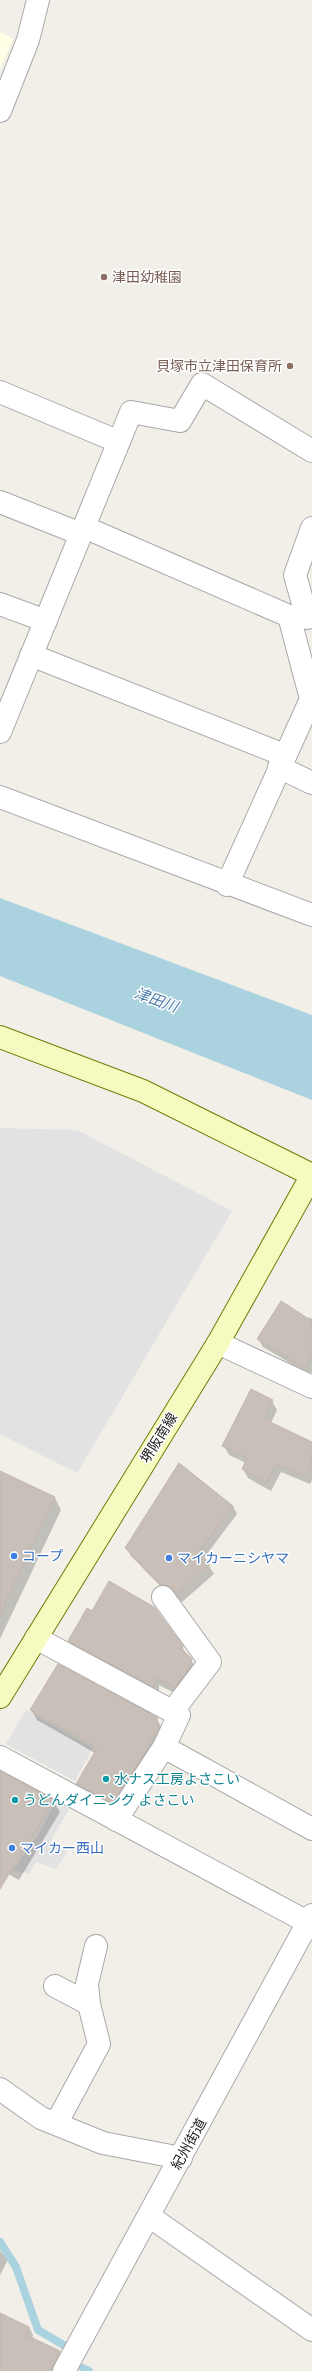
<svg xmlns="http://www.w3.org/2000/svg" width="312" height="2371" font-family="Figtree,'Noto Sans JP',sans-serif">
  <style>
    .education { fill: #ffffe5 }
    .parking { fill: #e2e2e2 }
    .water { fill: #aad3df }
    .shadow { fill: #0003 }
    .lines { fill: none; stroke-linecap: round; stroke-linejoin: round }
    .stream { stroke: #aad3df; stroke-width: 8 }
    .building { fill: #c7bfb8; stroke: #c4b6ab }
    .street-casing { stroke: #a9a9a9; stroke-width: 24 }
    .secondary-casing { stroke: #707d05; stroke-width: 24 }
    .street { stroke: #fff; stroke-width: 22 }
    .secondary { stroke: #f7fabf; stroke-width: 22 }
    .education-dot { fill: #8d6e63; stroke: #fff; stroke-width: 1.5 }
    .shop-dot { fill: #3f7fe0; stroke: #fff; stroke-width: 1.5 }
    .culture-dot { fill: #0f9aa8; stroke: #fff; stroke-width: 1.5 }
    .labels { text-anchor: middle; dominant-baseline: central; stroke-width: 3; stroke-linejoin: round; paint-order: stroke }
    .education-label { font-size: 14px; fill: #785e54; stroke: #fff; text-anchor: start }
    .street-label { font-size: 14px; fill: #222; stroke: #fff }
    .shop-label { font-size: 14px; fill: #366cbe; stroke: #fff; text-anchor: start }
    .culture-label { font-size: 14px; fill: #0d838f; stroke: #fff; text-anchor: start }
    .water-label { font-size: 15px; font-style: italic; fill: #4a7aab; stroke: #fff }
  </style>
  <rect width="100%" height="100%" fill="#f2efe9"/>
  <path class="education" d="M0 32 13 39 0 69Z"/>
  <path class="parking" d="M0 1128 77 1130 232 1211 77 1473 0 1434Z
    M26 1710 93 1748 75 1781 6 1744Z
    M57 1799 71 1806 50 1842 67 1852 56 1869 36 1862 29 1874 13 1870 40 1832Z"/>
  <path class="water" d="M0 898 312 1015V1100L0 976Z"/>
  <path class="shadow" d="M309 1317 312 1319V1371L310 1375 263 1347 258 1339 308 1320Z
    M272 1401 277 1410 271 1423 312 1443V1480L310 1484 281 1472 271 1491 248 1478 243 1469 246 1463 229 1455 224 1446Z
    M0 1472 55 1498 61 1510 0 1639Z
    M233 1506 237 1514 204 1558 214 1574 182 1602 174 1594 167 1593 131 1556 126 1548Z
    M92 1613 182 1647 197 1669 180 1696 159 1685V1696L74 1650 69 1641Z
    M31 1710 156 1718 162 1728 118 1812 83 1794 78 1784 95 1753 37 1720Z
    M0 1772 53 1801 60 1812 19 1880 0 1869Z
    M0 2251 8 2260 0 2275Z
    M0 2314 29 2327 33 2335 32 2339 59 2352 64 2360 58 2371H0Z"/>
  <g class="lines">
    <path class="stream" d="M0 2242 16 2267 38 2330 67 2347
      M83 2368 89 2371"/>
  </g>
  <path class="building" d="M281 1301 312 1321V1354L305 1368 257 1339Z
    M251 1389 273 1400 264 1419 312 1442V1463L304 1476 276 1464 266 1483 242 1469 247 1458 222 1446Z
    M179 1463 233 1506 199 1551 210 1565 177 1594 168 1586 162 1585 125 1548Z
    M0 1471 55 1497 0 1614Z
    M109 1581 154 1607 183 1646 182 1649 192 1659 186 1673 175 1687 154 1677 155 1688 68 1641 87 1608 92 1611Z
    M58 1664 157 1717 158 1729 143 1756 112 1803 76 1784 97 1748 30 1710Z
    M0 1771 54 1800 0 1889Z
    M0 2313 29 2327 26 2335 60 2351 50 2371H0Z"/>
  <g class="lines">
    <g class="street-casing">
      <path id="street" d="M0 111 28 40 38 0
        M0 392 119 442
        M0 502 81 534
        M84 527 289 616 312 617
        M0 604 46 621
        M307 618 295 575 312 528
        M31 655 284 755
        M0 732 131 412 180 421 202 384 312 451
        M279 767 312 783
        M0 797 312 915
        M227 885 311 699 289 616
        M218 1343 312 1387
        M163 1597 210 1662 172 1712
        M36 1638 179 1715 164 1747 116 1820
        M164 1747 312 1829
        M0 1757 309 1923 312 1928
        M55 1986 89 2004
        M0 2089 41 2118 103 2143 181 2158
        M56 2124 99 2044 89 2004 87 1984 96 1946
        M149 2216 312 2330
        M64 2371 312 1915"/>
    </g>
    <g class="secondary-casing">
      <path id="secondary" d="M0 1037 143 1091 312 1175
        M0 1697 218 1343 312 1175"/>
    </g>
    <use href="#street" class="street"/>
    <use href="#secondary" class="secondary"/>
  </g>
  <g class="education-dot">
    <circle cx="104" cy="277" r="4"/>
    <circle cx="290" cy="366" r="4"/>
  </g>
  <g class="shop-dot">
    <circle cx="14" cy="1556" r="4"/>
    <circle cx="169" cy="1558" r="4"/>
    <circle cx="12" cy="1848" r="4"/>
  </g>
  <g class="culture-dot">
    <circle cx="106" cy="1779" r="4"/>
    <circle cx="15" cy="1800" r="4"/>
  </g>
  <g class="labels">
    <g class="education-label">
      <text x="112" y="277">津田幼稚園</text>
      <text x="282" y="366" text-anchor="end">貝塚市立津田保育所</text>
    </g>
    <g class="street-label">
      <text transform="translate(159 1438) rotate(-58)">堺阪南線</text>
      <text transform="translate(189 2144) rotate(-61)">紀州街道</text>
    </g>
    <g class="shop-label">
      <text x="22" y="1556">コープ</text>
      <text x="177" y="1558">マイカーニシヤマ</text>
      <text x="20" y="1848">マイカー西山</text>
    </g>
    <g class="culture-label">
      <text x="114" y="1779">水ナス工房よさこい</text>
      <text x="23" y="1800">うどんダイニング よさこい</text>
    </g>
    <g class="water-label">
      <text transform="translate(156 1000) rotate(20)">津田川</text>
    </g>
  </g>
</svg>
